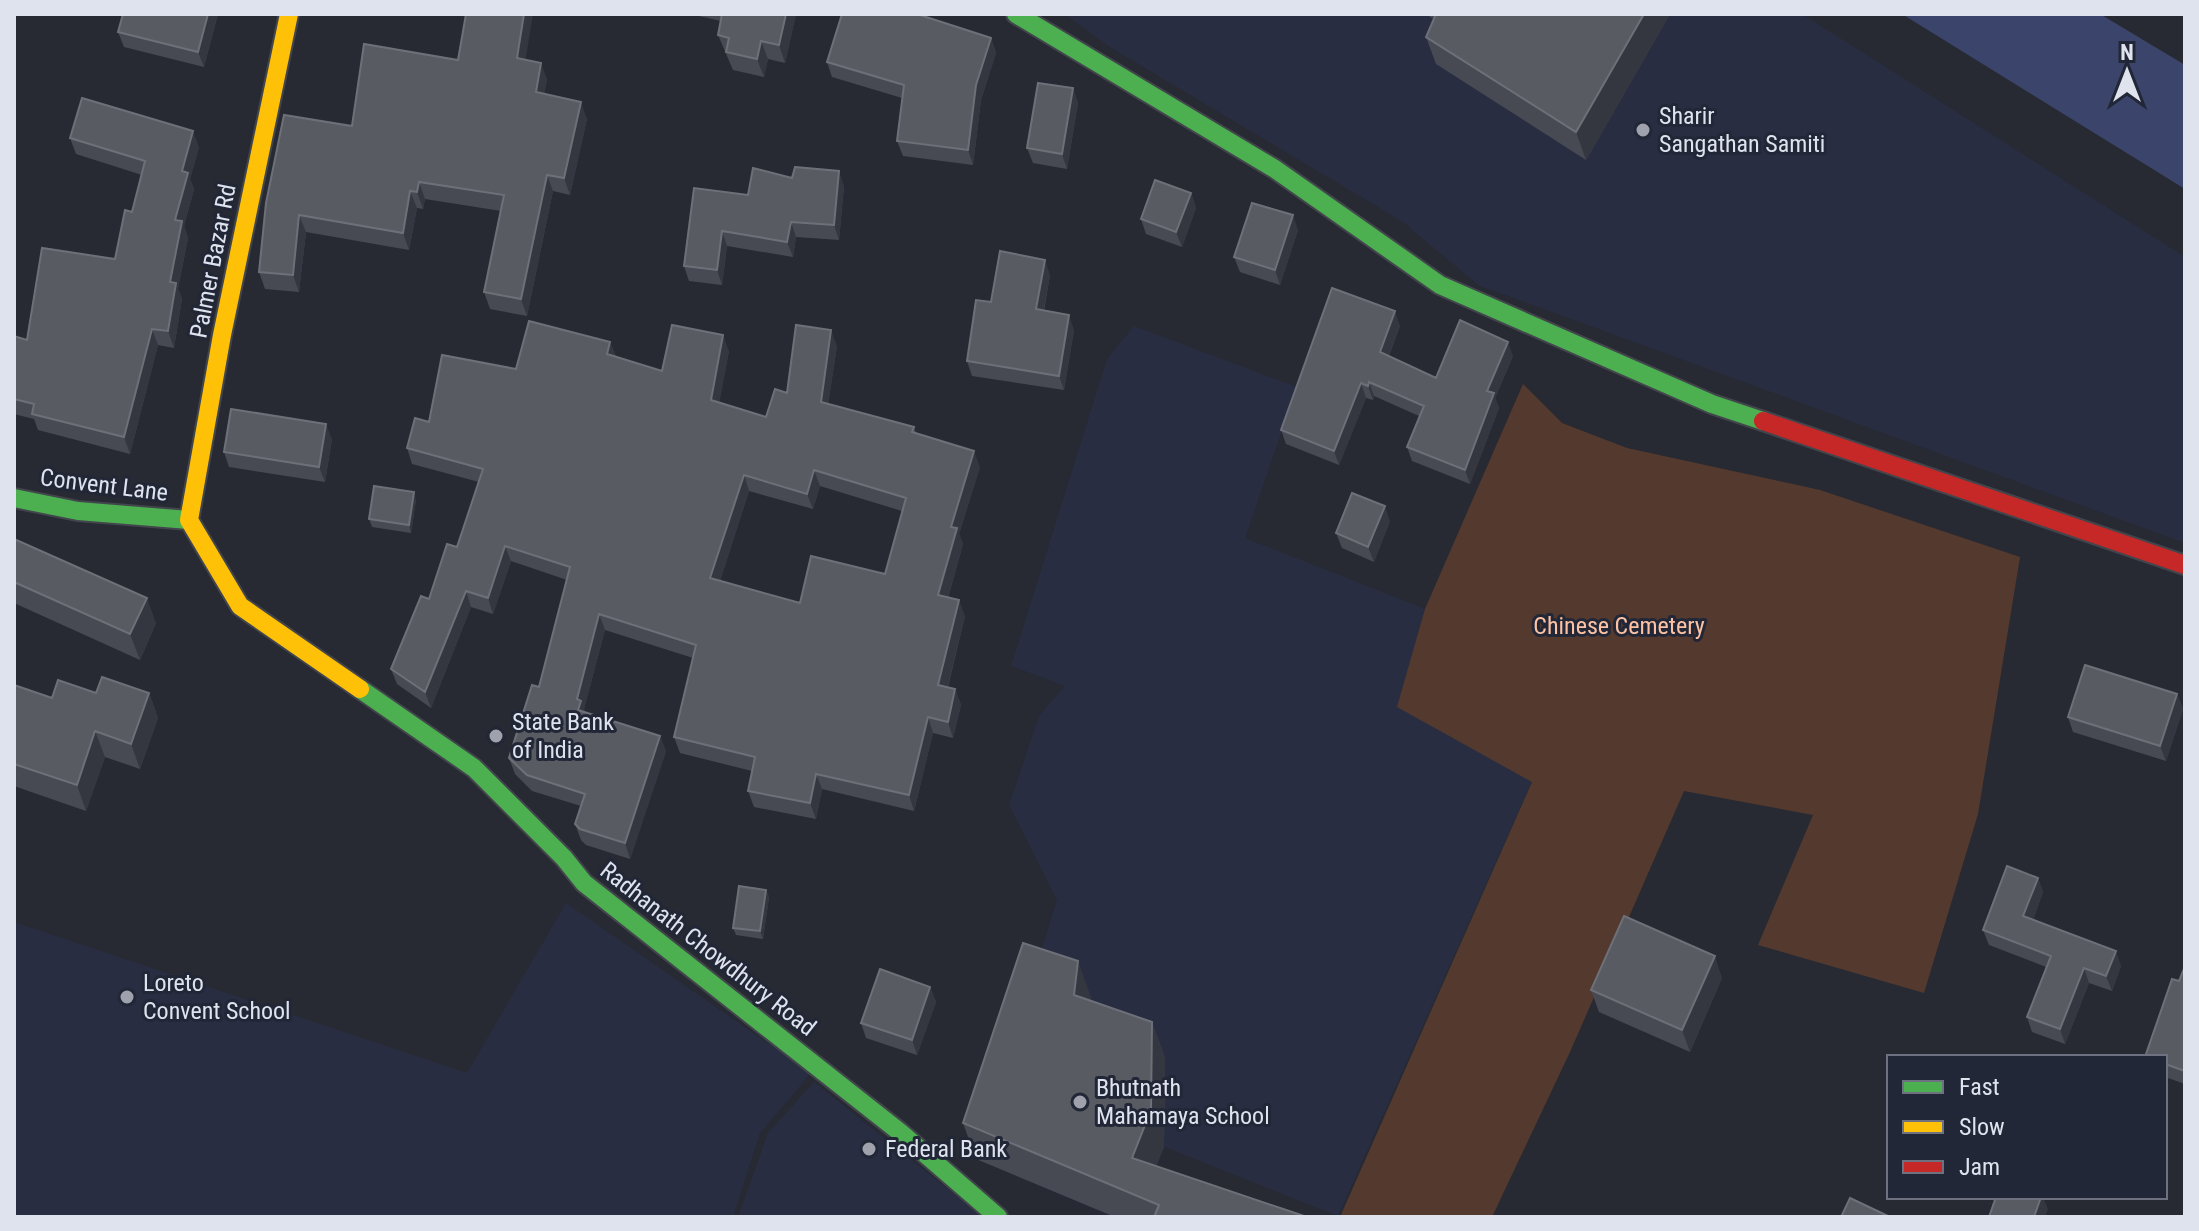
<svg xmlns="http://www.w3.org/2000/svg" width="2199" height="1231" font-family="'Roboto Condensed',sans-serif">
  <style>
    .built { fill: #282d42 }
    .green { fill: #543a2e }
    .water { fill: #3b456b }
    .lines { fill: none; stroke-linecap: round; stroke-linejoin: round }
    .fast-casing { stroke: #42454c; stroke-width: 22 }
    .slow-casing { stroke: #42454c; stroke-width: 22 }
    .jam-casing { stroke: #42454c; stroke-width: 22 }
    .fast { stroke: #4caf50; stroke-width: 18 }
    .slow { stroke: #ffc107; stroke-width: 18 }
    .jam { stroke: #c62828; stroke-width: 18 }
    .wall { fill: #484a53; fill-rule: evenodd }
    .shaded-wall { fill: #34373f }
    .building { fill: #595b63; stroke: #6e7079; stroke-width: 2; fill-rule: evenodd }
    .poi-dot { fill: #9fa2ac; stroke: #222737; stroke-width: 3 }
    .labels { text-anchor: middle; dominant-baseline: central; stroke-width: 6; stroke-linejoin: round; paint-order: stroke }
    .poi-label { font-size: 24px; fill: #dfe3ee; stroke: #222737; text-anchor: start }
    .street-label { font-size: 24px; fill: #dfe3ee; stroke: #222737 }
    .park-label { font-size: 24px; fill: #fdc2a3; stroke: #222737 }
  </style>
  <rect width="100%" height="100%" fill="#272a32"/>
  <path class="built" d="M1065 14H1802L2185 257V543L1478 285 1403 222 1110 47Z
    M1134 326 1297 387 1245 538 1425 609 1398 707 1532 781 1338 1216 1165 1147 1135 1217H1113L976 1159 1057 900 1009 805 1039 716 1065 686 1011 666 1107 359Z
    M566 903 811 1073 760 1133 733 1217H14V922L467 1073Z
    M814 1082 983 1217H738L768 1133Z"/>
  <path class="green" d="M1523 384 1562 423 1627 448 1820 490 2020 557 1978 814 1924 993 1758 945 1813 815 1684 791 1570 1052 1492 1217H1340L1532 782 1397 707 1425 609Z"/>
  <path class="water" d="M1902 14H2100L2185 65V189Z"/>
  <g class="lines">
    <g class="fast-casing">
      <path id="fast" d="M1016 14 1275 169 1440 285 1712 404 1763 421
        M14 498 78 511 189 520
        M360 689 474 768 564 858 584 883 901 1133 998 1217"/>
    </g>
    <g class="slow-casing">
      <path id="slow" d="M189 520 240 606 360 689
        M189 520 222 335 289 14"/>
    </g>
    <g class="jam-casing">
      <path id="jam" d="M1763 421 2185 565"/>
    </g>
    <use href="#fast" class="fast"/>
    <use href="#slow" class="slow"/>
    <use href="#jam" class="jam"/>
  </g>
  <path class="wall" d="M123 14H218L204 67 124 47 118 32Z
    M690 14H796L785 63 768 59 764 77 733 70 718 35 721 21Z
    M1425 14H1670L1586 160 1436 64 1426 37 1434 19Z
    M991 38 996 53 981 100 973 165 903 156 897 141 902 98 832 77 827 62Z
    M458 60H525L547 79 544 94 587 119 570 195 553 191 527 316 490 309 484 292 501 211 425 199 423 209 417 208 409 250 306 232 299 292 265 289 259 272 352 126Z
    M1073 88 1078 103 1067 169 1033 163 1027 148Z
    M70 138 199 147 190 179 194 189 184 226 188 238 178 289 182 299 174 348 158 345 130 454 38 430 34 419 14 414V336L27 340 115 259 132 212 142 175 76 154Z
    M792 178 844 186 839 240 796 237 793 257 727 246 722 285 689 281 684 266 748 195Z
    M1191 193 1196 208 1182 247 1146 234 1141 219Z
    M1298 230 1280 285 1240 272 1234 257Z
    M1050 275 1044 311 1074 330 1064 390 972 376 967 361 991 302Z
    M1400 326 1389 356 1436 378 1513 356 1495 398 1499 408 1470 484 1412 461 1407 447 1419 416 1374 396 1373 400 1366 398 1339 465 1286 444 1281 430Z
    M610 342 616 357 662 371 729 351 719 402 766 417 787 393 837 346 828 404 914 427 916 433 980 467 959 534 963 544 948 598 965 616 948 687 955 689 961 705 953 738 933 733 914 811 822 789 816 819 754 807 748 791 752 771 680 753 674 737 693 658 605 630 584 709 585 712 666 751 630 859 586 845 581 840 575 824 581 806 532 791 515 774 509 758 539 687 567 580 511 561 493 614 471 607 431 708 397 684 391 669 457 547 479 482 412 464 407 448 429 422 516 369ZM820 486 902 511 885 574 800 603 720 581 749 491 813 509Z
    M332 439 325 482 229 467 224 452Z
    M416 500 411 533 372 527 369 519Z
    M1390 521 1374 562 1342 548 1336 533Z
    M14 539 156 623 140 660 14 603Z
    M14 685 52 698 96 693H149L158 718 140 769 105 757 86 811 14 786Z
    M2177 694 2183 709 2166 761 2073 732 2068 717Z
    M2038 878 2043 892 2033 920 2121 966 2112 991 2089 983 2065 1044 2032 1032 2027 1017 2046 967 1989 945 1983 930Z
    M766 890 769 897 763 939 736 935 733 928Z
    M2185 966V1084L2165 1077V1057L2179 981Z
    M1722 978 1690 1052 1599 1012 1591 990Z
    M930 987 936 1002 917 1055 866 1038 861 1023Z
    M1091 997 1090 1000 1152 1022 1165 1058 1164 1146 1156 1166 1307 1217H1115L976 1159 963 1123Z"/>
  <path class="shaded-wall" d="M208 14H218L204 67 198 52Z
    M524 14H533L523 75 517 58Z
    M786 14H796L785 63 779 45Z
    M1644 14H1670L1586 160 1576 132Z
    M991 38 996 53 981 100 973 165 968 150 976 85Z
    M761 41 768 59 764 77 757 59Z
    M541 63 547 79 542 109 536 92Z
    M1073 88 1078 103 1067 169 1062 154Z
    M581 102 587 119 570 195 564 178Z
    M193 131 199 147 190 179 194 189 184 226 188 238 178 289 182 299 174 348 168 331 170 282 175 220 182 171Z
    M839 171 844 186 839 240 834 225Z
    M547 175 553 191 527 316 521 299Z
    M419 182 425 199 423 209 417 192Z
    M410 191 417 208 409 250 403 233Z
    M1191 193 1196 208 1182 247 1176 232Z
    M299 215 306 232 299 292 293 275Z
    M1293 215 1298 230 1280 285 1275 270Z
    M791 222 796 237 793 257 787 242Z
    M722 231 727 246 722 285 717 270Z
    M1045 260 1050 275 1041 324 1036 309Z
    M1395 311 1400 326 1385 366 1380 352Z
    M1069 315 1074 330 1064 390 1059 376Z
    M152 329 158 345 130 454 124 437Z
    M831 330 837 346 826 418 821 402Z
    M723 335 729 351 717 416 711 400Z
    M610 342 616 358 607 354Z
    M1508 342 1513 356 1495 398 1499 408 1470 484 1465 470 1487 391Z
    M1369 382 1374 396 1373 400 1368 386Z
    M1361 383 1366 398 1339 465 1334 451Z
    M326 424 332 439 325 482 319 467Z
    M974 451 980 467 959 534 963 544 944 611 938 595 951 527Z
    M814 470 820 486 813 509 807 494Z
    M744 475 749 491 716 594 710 578Z
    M414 492 416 500 411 533 409 525Z
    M1385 506 1390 521 1374 562 1368 547Z
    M505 546 511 561 493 614 488 598Z
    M466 591 471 607 431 708 425 692Z
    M147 598 156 623 140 660 130 634Z
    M959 600 965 616 944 701 938 685Z
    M599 614 605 630 584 709 587 717 578 710 577 699Z
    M955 689 961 705 953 738 948 722Z
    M149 693 158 718 140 769 131 744Z
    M2177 694 2183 709 2166 761 2160 746Z
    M928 717 933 733 914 811 909 795Z
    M95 731 105 757 86 811 77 785Z
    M660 736 666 751 630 859 625 843Z
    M816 774 822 789 816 819 810 803Z
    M2038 878 2043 892 2029 931 2023 916Z
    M766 890 769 897 763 939 760 931Z
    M2116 951 2121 966 2112 991 2106 976Z
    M1715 956 1722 978 1690 1052 1682 1030Z
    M1078 961 1091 997 1087 1031 1074 995Z
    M2084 968 2089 983 2065 1044 2060 1029Z
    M930 987 936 1002 917 1055 912 1040Z
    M1152 1022 1165 1058 1164 1146 1145 1194 1132 1158Z
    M2041 1197H2043L2048 1209 2045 1217H2034Z"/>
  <path class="building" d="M123 14H208L198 52 118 32Z
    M466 14H524L517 58 541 63 536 92 581 102 564 178 547 175 521 299 484 292 504 195 419 182 417 192 410 191 403 233 299 215 293 275 259 272 266 203 284 115 352 126 364 44 458 60Z
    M722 14H786L779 45 761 41 757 59 726 52 729 38 718 35Z
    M842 14H917L991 38 976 85 968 150 897 141 904 85 827 62Z
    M1436 14H1644L1576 132 1426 37Z
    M1038 83 1073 88 1062 154 1027 148Z
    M82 98 193 131 182 171 188 173 175 220 182 221 170 282 176 283 168 331 152 329 124 437 32 414 34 404 14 399V336L27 340 42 248 115 259 125 210 132 212 145 161 70 138Z
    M795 167 839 171 834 225 791 222 787 242 722 231 717 270 684 266 694 188 748 195 753 168 792 178Z
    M1155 180 1191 193 1176 232 1141 219Z
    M1252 203 1293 215 1275 270 1234 257Z
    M1000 251 1045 260 1036 309 1069 315 1059 376 967 361 976 300 991 302Z
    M1332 288 1395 311 1380 352 1436 378 1460 320 1508 342 1487 391 1494 393 1465 470 1407 447 1424 406 1369 382 1368 386 1361 383 1334 451 1281 430Z
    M529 321 610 342 607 354 662 371 672 325 723 335 711 400 766 417 775 389 787 393 796 325 831 330 821 402 914 427 912 432 974 451 951 527 957 528 938 595 959 600 938 685 955 689 948 722 928 717 909 795 816 774 810 803 748 791 755 757 674 737 696 645 599 614 577 699 581 701 578 710 660 736 625 843 580 829 575 824 585 794 527 775 509 758 532 685 539 687 570 567 505 546 488 598 466 591 425 692 391 669 421 596 429 599 447 544 457 547 483 469 407 448 415 418 429 422 442 355 516 369ZM814 470 906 498 885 574 811 556 800 603 710 578 744 475 807 494Z
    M231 409 326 424 319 467 224 452Z
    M374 486 414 492 409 525 369 519Z
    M1352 493 1385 506 1368 547 1336 533Z
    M14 539 147 598 130 634 14 582Z
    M2085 665 2177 694 2160 746 2068 717Z
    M102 677 149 693 131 744 95 731 77 785 14 764V685L52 698 58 680 96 693Z
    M2007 866 2038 878 2023 916 2116 951 2106 976 2084 968 2060 1029 2027 1017 2051 956 1983 930Z
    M739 886 766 890 760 931 733 928Z
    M1624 916 1715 956 1682 1030 1591 990Z
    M1023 943 1078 961 1074 995 1152 1022 1151 1110 1132 1158 1307 1217H1154L1159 1205 963 1123Z
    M2185 966V1071L2165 1064V1057H2145L2172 979 2179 981Z
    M880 969 930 987 912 1040 861 1023Z
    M1996 1197H2041L2034 1217H1989Z
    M1850 1198 1890 1217H1841Z"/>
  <g class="poi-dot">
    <circle cx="1643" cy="130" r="8"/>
    <circle cx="496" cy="736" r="8"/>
    <circle cx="127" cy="997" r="8"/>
    <circle cx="1080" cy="1102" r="8"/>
    <circle cx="869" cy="1149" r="8"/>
  </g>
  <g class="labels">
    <g class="poi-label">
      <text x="1659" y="116">Sharir<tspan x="1659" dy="28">Sangathan Samiti</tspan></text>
      <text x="512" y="722">State Bank<tspan x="512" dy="28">of India</tspan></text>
      <text x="143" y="983">Loreto<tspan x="143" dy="28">Convent School</tspan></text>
      <text x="1096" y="1088">Bhutnath<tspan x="1096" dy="28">Mahamaya School</tspan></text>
      <text x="885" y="1149">Federal Bank</text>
    </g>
    <g class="street-label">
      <text transform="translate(213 261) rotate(-79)">Palmer Bazar Rd</text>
      <text transform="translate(104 485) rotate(7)">Convent Lane</text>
      <text transform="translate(708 949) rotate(38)">Radhanath Chowdhury Road</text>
    </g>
    <g class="park-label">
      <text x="1619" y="626">Chinese Cemetery</text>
    </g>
  </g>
  <rect width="2199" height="1231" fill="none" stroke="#dfe3ee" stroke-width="32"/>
  <rect x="1887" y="1055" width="280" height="144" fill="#222737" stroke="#6e7280" stroke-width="2"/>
  <rect x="1903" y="1081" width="40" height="12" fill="#4caf50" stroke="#6e7280" stroke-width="2"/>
  <text x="1959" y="1095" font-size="24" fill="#dfe3ee">Fast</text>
  <rect x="1903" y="1121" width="40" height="12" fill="#ffc107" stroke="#6e7280" stroke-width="2"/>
  <text x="1959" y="1135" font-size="24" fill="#dfe3ee">Slow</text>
  <rect x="1903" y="1161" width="40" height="12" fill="#c62828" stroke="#6e7280" stroke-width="2"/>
  <text x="1959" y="1175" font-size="24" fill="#dfe3ee">Jam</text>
  <g transform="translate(2127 72)" stroke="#222737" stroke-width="6" paint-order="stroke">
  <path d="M0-6L14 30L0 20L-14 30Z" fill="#dfe3ee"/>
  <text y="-12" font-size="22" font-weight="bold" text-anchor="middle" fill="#dfe3ee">N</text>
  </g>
</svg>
